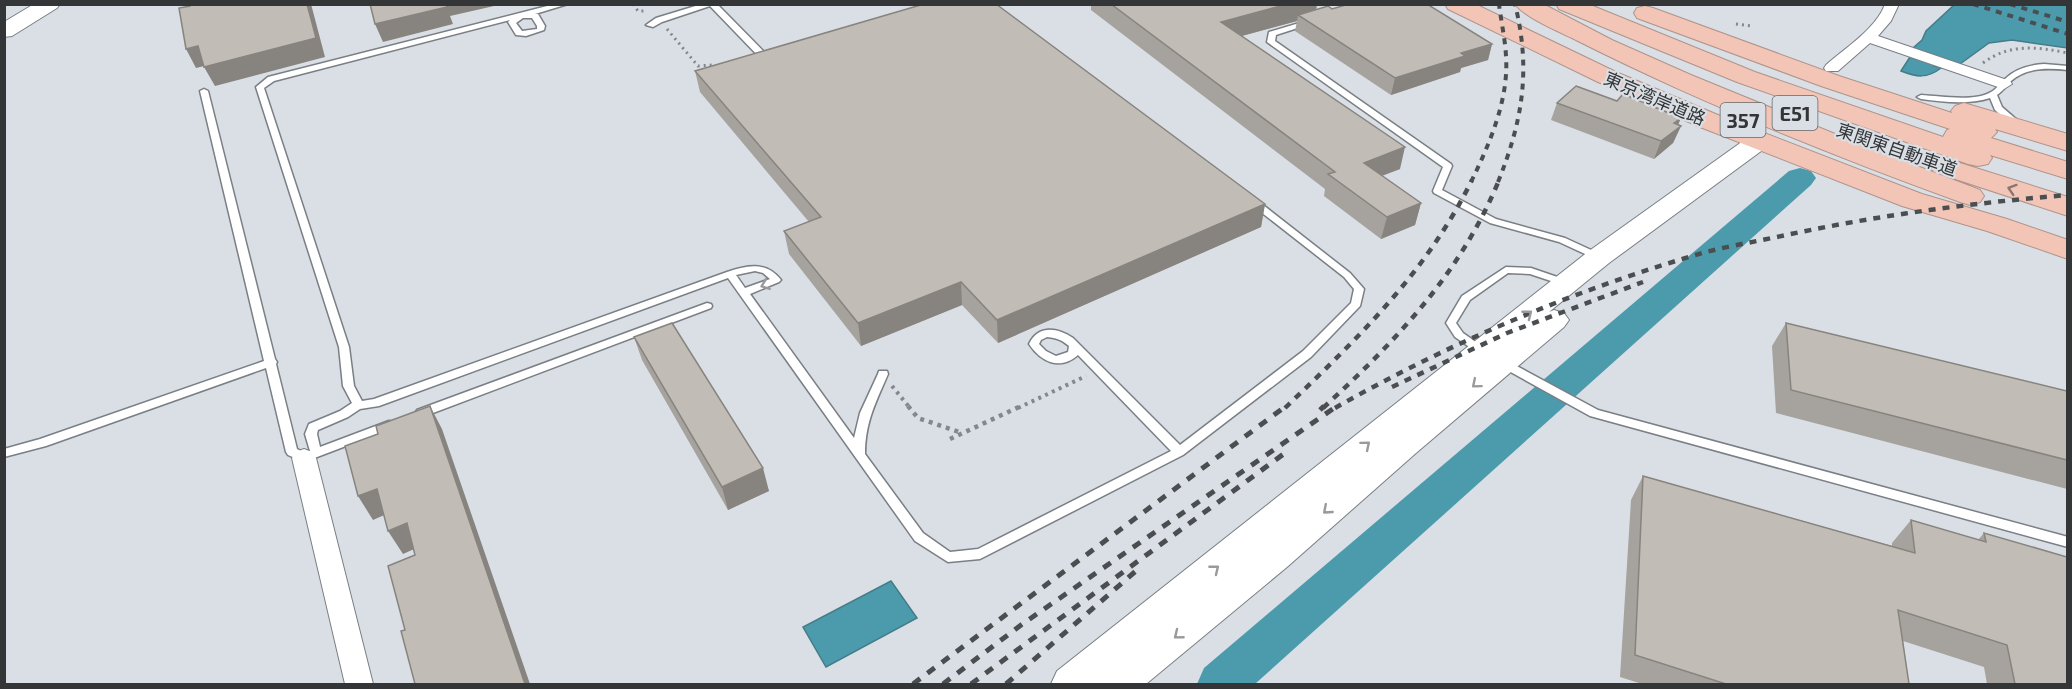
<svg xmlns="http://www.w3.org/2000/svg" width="2072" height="689" font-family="'Exo 2','Noto Sans JP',sans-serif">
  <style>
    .water { fill: #4b9bac; stroke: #447c89; stroke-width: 1.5 }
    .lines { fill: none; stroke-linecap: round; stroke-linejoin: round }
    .river { fill: #4b9bac; fill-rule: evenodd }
    .lane-casing { stroke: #797f84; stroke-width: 3 }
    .street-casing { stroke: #797f84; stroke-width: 2 }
    .secondary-casing { stroke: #797f84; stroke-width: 2 }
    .highway-casing { stroke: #af938a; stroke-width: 2 }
    .path-far2 { stroke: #84888c; stroke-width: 3; stroke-dasharray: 2 4; stroke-linecap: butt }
    .path-far1 { stroke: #84888c; stroke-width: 4; stroke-dasharray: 3 4.5; stroke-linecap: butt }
    .path { stroke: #84888c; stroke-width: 4.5; stroke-dasharray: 4 5; stroke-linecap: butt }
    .lane { fill: #fff; fill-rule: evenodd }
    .street { fill: #fff; fill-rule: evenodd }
    .secondary { fill: #fff; fill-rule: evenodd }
    .highway { fill: #f2c5b7; fill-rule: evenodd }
    .rail-far2 { stroke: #4b4e51; stroke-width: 4; stroke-dasharray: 6 6; stroke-linecap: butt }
    .rail-far1 { stroke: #4b4e51; stroke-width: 4.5; stroke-dasharray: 7 7; stroke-linecap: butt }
    .rail { stroke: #4b4e51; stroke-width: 5; stroke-dasharray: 9 9; stroke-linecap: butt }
    .wall { fill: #a6a29d }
    .shaded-wall { fill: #87847f }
    .building { fill: #c1bcb6; stroke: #87847f; stroke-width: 1.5 }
    .oneway { stroke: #897671 }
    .oneway2 { stroke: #999a9b }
    .labels { text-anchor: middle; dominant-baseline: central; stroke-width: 4.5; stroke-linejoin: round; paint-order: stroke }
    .far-street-label { font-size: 18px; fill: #333537; stroke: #d9dfe5 }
    .shield { fill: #d9dfe5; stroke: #65686b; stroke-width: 1.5 }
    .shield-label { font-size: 20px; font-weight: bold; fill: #333537 }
  </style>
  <rect width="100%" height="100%" fill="#d9dfe5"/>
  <path class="water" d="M1954 5H2067V48L2012 40 1989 43 1960 64 1943 58 1934 66 1941 68C1927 79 1916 77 1901 71L1910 57 1916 59 1924 52 1913 48 1922 40 1926 31Z
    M891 581 917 618 826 667 803 627Z"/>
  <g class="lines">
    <path class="river" d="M1800 168 1811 171 1816 178 1811 185 1255 684H1197L1204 668 1789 171Z"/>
    <g class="lane-casing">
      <path id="lane" d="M555 4H568L535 14H538L545 26 544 30 526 36 516 35 508 22 510 20 274 81 264 88 349 347 354 386 362 401 374 399 727 272C747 265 766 261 781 280L779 282 750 294 854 438 860 413 878 374 879 371H887L888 374C876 402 865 422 865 454L923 533 950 552 978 549 1171 451 1078 355C1060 371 1041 362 1029 344 1038 325 1057 327 1073 338L1180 445 1303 351 1351 303 1354 289 1344 277 1252 205 1250 203 1252 201H1258L1350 273 1364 289 1360 306 1311 357 1183 455 980 559 948 562 915 541 728 278 379 406 360 409 348 417 318 430 317 434 320 447 389 421 393 422 395 425 393 428 304 462 288 455 286 452 266 368 46 446 4 457V449L40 439 264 361 200 91 204 89 208 91 275 359 277 362 276 364 297 449 305 453 310 451 305 434 309 424 340 411 352 403 343 386 339 347 256 87 268 77ZM523 18H532L537 26V29L522 31 516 23ZM755 271 763 273 770 279 745 288 736 275ZM1047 337C1057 338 1062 340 1069 346L1068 352 1056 356 1046 351 1039 344 1041 340Z
        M702 4H717L771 59V63H765L710 6 662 22 653 27 646 25 656 18Z
        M1306 21 1313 23 1276 35 1275 41 1451 164 1452 166 1442 190 1496 219 1565 238 1602 255 1604 257 1602 259H1596L1559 242 1490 223 1434 193 1433 191 1443 167 1267 42 1269 32Z
        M2044 64 2068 66V70C2048 68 2027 67 2011 81 2006 86 2003 91 1997 95L2002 107 2017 120V124H2011L1995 110 1990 98C1968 105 1944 102 1921 99L1917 97 1921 95C1940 96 1975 102 1991 92 1997 89 2000 83 2005 79 2016 68 2030 65 2044 64Z
        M1506 267 1531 268 1569 281 1571 283 1566 286 1530 274 1508 273 1470 300 1456 323 1463 333 1487 350 1482 354 1478 353 1455 337 1446 323 1462 296Z
        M707 303 711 304 712 306 711 308 425 416H417L415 413 417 410Z
        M1502 358 1598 410 2068 537V547L1590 416 1498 365 1497 362 1498 359Z"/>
    </g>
    <g class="street-casing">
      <path id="street" d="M1885 4H1899L1891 21 1878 36 2010 81 2012 84 2004 89 1998 87 1870 43 1838 71H1826L1824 68 1826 65C1845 48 1877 28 1885 4Z
        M304 449 312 452 316 458 373 684H345L292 458 296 452Z"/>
    </g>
    <g class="secondary-casing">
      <path id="secondary" d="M34 4H60L57 8 12 36 4 37V22Z
        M1759 134 1768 136 1771 141 1768 146 1609 263 1549 312 1554 310 1564 313 1569 320 1564 327 1416 453 1287 567 1146 684H1051L1057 671 1589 251 1750 136Z"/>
    </g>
    <g class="highway-casing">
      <path id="highway" d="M1445 4H1475L1616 72 1718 115 1922 194 2007 219 2068 240V259L1987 231 1902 206 1700 127 1598 82 1448 9Z
        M1515 4H1543L1612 40 1691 75 1862 145 1980 190 1984 196 1980 202 1970 205 1960 202C1831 155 1701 103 1578 41 1562 33 1525 18 1515 4Z
        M1556 4H1588L1755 72 1943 137 1947 130 1950 129 1821 86 1637 18 1634 13 1637 8 1645 6 1653 8 1839 76 1952 113 1951 111 1955 106 1964 103 2068 134V151L1995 129 1997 132 1991 138 2068 162V179L1990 155 1992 158 1988 164 1978 166 1968 164 1737 82 1559 9Z
        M1944 158 2068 197V216L1934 172 1930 166 1934 160Z"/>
    </g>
    <path class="path-far2" d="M633 4 638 11H647
      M1736 24 1751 26
      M667 29 698 66 712 65 715 69
      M1983 63C2010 43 2037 47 2068 53"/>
    <path class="path-far1" d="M892 386 910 408
      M1018 408 1086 376"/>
    <path class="path" d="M908 406 918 418 962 433
      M950 439 1021 406"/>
    <use href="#lane" class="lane"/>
    <use href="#street" class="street"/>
    <use href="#secondary" class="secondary"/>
    <use href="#highway" class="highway"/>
    <path class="rail-far2" d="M1973 4 2068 34
      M2010 4 2068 22
      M1471 182C1490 143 1509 99 1506 56 1505 38 1501 21 1499 4
      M1498 182C1523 120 1531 69 1515 4"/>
    <path class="rail-far1" d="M1392 387 1507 333 1643 282
      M1285 408C1359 337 1426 273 1472 180
      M1323 408C1396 341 1461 273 1499 180
      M1335 408C1451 342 1577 289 1706 252 1729 246 1753 242 1777 237 1873 216 1970 203 2068 195"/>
    <path class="rail" d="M1320 410 1324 406
      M913 684 1286 406
      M943 684 1021 625 1337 406
      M971 684 1289 450
      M1006 684 1137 570"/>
  </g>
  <path class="wall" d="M1091 4H1317L1316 10 1332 9 1492 44 1488 60 1461 68 1460 72 1391 95 1295 31 1297 21 1242 36 1400 169 1382 176 1421 203 1415 225 1381 239 1324 196 1325 189 1091 10Z
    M695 71 1265 204 1261 227 998 343 962 305 861 346 789 254 784 231 809 222 700 92Z
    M1557 103 1678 125 1681 126 1673 143 1654 159 1551 120Z
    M1786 323 2067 391V489L1776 413 1772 346Z
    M634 337 769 491 728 510 642 360Z
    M1643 476 1892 546V543L1911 520 1978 540 1984 533 2067 684H1987L1984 667 1903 641 1909 684H1642L1620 677 1631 500Z"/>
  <path class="shaded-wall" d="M307 4H311L325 57 215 86 204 67Z
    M444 4H503L450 16 453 24 383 42 375 24Z
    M1288 4H1317L1315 16 1298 15 1297 21 1219 42 1221 22Z
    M1492 44 1488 60 1461 68 1460 72 1391 95 1395 78 1461 53Z
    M198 46 208 65 196 68 186 49Z
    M1681 118 1676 130 1681 126 1673 143 1654 159 1661 141 1674 123Z
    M1405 147 1400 169 1359 184 1364 163Z
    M1421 203 1415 225 1381 239 1387 217Z
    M1265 204 1261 227 998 343 997 320Z
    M961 282 962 305 861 346 858 323Z
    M430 406 442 429 530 684H525Z
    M763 468 769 491 728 510 722 487Z
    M377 489 391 512 373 520 358 496Z
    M407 523 421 546 403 554 388 531Z"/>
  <path class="building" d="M190 4H307L316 38 204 67 198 46 186 49 179 8 190 6Z
    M370 4H445L447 7 375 24Z
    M924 4H996L1265 204 997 320 961 282 858 323 784 231 821 217 695 71Z
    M1111 4H1288L1221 22 1405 147 1364 163 1421 203 1387 217 1328 174 1335 172Z
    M1349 4H1427L1492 44 1461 53 1465 56 1395 78 1298 15 1328 6 1332 9Z
    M1576 86 1617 101 1623 94 1681 118 1674 123 1681 126 1661 141 1557 103Z
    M672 323 763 468 722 487 634 337Z
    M1786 323 2067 391V460L1791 390Z
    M430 406 525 684H415L401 631 405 630 388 566 415 555 407 523 388 531 377 489 358 496 345 446 378 434 376 426Z
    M1643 476 1915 553 1911 520 1986 542 1984 533 2067 557V684H2015L2007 645 1898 610 1909 684H1726L1635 655Z"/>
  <defs><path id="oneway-chevron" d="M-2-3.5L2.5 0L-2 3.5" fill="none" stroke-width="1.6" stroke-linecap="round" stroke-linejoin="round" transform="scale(1.5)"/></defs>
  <use class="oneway" href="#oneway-chevron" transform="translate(2012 189) rotate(-162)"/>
  <g class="oneway2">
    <use href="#oneway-chevron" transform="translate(765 285) rotate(159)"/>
    <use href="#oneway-chevron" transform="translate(1528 314) rotate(-38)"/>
    <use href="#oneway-chevron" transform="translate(1476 384) rotate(140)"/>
    <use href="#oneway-chevron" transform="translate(1366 445) rotate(-40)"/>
    <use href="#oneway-chevron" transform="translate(1327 510) rotate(139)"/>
    <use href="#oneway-chevron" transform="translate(1215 569) rotate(-39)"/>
    <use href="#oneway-chevron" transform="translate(1178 635) rotate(141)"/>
  </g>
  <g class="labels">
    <g class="far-street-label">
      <text transform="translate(1655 98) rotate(23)">東京湾岸道路</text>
      <text transform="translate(1897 149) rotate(19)">東関東自動車道</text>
    </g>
    <g class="shield">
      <rect x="1772.5" y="96" width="45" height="34" rx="4.5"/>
      <rect x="1720.5" y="103" width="45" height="34" rx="4.5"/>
    </g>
    <g class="shield-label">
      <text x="1795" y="113">E51</text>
      <text x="1743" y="120">357</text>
    </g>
  </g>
  <rect width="2072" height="689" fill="none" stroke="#333537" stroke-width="12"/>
</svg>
